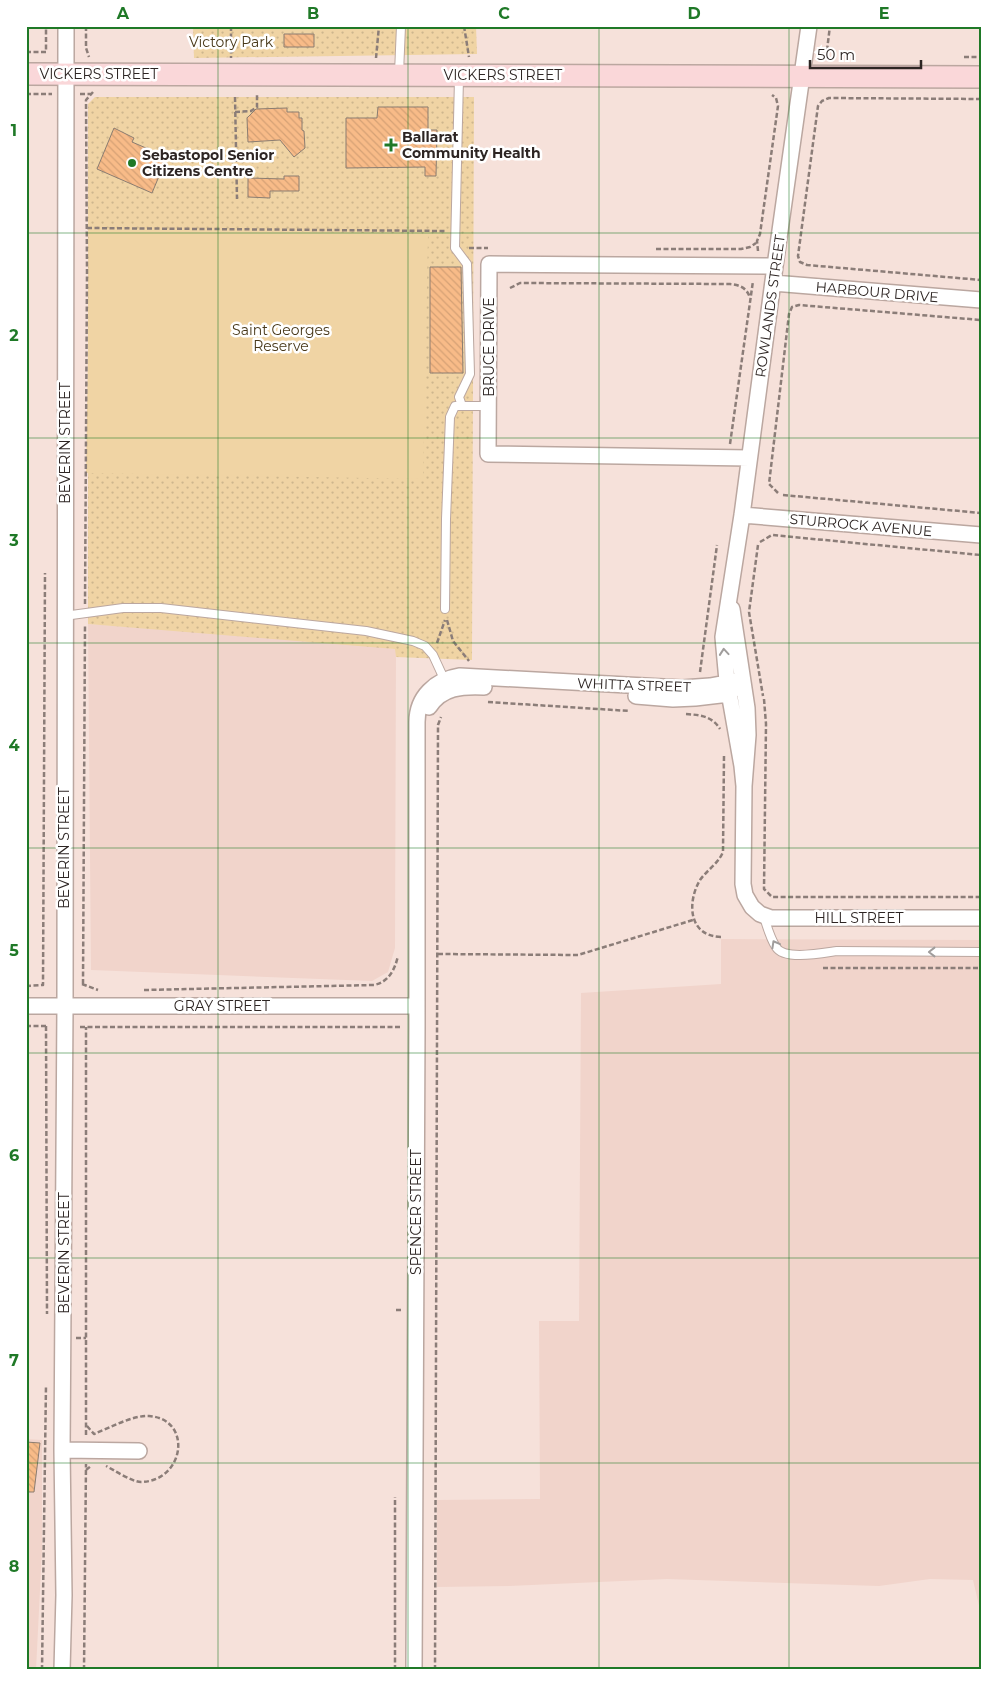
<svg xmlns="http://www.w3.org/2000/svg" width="1007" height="1696" font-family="Montserrat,sans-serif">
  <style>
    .built { fill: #f1d4cb }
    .park { fill: url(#park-dots) }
    .garden { fill: #f0d4a4 }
    .building { fill: url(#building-back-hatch); stroke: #8b7d71 }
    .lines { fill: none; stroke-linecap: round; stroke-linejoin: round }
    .lane-casing { stroke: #bba7a0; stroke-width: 10 }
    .street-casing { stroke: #bba7a0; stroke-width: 18 }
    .secondary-casing { stroke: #bba7a0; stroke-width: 24 }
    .path { stroke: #8b7d78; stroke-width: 2.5; stroke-dasharray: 5 2.5; stroke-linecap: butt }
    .lane { stroke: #fff; stroke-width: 8 }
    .street { stroke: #fff; stroke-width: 15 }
    .secondary { stroke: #fad7d9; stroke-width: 21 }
    .oneway { stroke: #a09d9c }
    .grid { fill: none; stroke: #1f7927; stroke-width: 1; stroke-opacity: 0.55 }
    .poi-dot { fill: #1f7927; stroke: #fff; stroke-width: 2 }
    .labels { text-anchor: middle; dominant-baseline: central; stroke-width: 5; stroke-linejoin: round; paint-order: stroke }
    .park-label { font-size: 14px; fill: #483819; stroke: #fff }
    .street-label { font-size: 14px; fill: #2d2523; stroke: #fff }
    .poi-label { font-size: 14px; font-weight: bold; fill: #2d2523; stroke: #fff; text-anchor: start }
    .neatline { fill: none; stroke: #1f7927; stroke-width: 2 }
    .grid-label { font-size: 16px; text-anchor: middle; font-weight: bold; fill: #1f7927 }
  </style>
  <defs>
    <pattern id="park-dots" width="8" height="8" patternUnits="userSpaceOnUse" patternTransform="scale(1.25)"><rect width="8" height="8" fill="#f0d4a4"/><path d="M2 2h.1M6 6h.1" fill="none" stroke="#ceb68d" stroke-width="1.8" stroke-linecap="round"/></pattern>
    <pattern id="building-back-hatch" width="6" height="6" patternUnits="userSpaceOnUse" patternTransform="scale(1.25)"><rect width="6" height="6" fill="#f8bb88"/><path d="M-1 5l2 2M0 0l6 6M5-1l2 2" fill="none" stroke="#d5a175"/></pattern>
  </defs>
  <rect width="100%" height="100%" fill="#f6e1da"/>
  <path class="built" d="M88 624 316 640 396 649 395 948 388 972 372 981 91 970Z
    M721 939 981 940V1614L973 1580 930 1579 879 1586 667 1579 509 1586 437 1587V1500L540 1499 539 1321H579L581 993 721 984Z
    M26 1439 42 1440V1550L36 1670H26Z"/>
  <path class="park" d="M193 26H476L477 54 194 58Z
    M95 97H474L472 660 396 657 395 649 88 624V104Z"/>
  <path class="garden" d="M90 228 428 234 423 479 86 473Z"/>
  <path class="building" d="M284 34H314V47H284Z
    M378 107H428V130H437L436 176H425V167L346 168V118H377Z
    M287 108V112H299V118H302V130L304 131 305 148 294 157 280 140 248 142 247 118 256 109Z
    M114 128 134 138 132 142 167 157 152 193 97 169Z
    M284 176H299V191H270V198L248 197V178L284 179Z
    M430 267H461L463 373H430Z
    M26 1442 40 1443 34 1492H26Z"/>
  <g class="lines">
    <g class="lane-casing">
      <path id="lane" d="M399 73 401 26
        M459 78 455 248 467 264 470 374 459 397 462 406
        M445 609 446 519 450 417 455 406H488
        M64 616 123 608H161L366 631 413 641 425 646 433 655 445 681
        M764 917C767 926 770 938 776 947 784 961 823 953 837 951L981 952"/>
    </g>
    <g class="street-casing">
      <path id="street" d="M773 283 981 300
        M749 458 488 454 489 264 775 266
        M742 515 981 535
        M732 609 747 708 748 735 744 786 743 884 745 895 752 907 760 914 771 918H981
        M636 696 673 699 695 698 729 694 735 687
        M429 707C442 687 462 686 484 687
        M744 786 742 766 727 681 723 637 742 515 775 266 809 26
        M26 1006H417
        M62 1450 139 1451
        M62 1670 64 1595 62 1450 65 1006 66 26
        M414 1670 417 1027V722C417 697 435 680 460 676L682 688 710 686 742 680"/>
    </g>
    <g class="secondary-casing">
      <path id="secondary" d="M26 74 981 77"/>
    </g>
    <path class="path" d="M86 26V48L89 57
      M231 26V58
      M464 26 469 57
      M26 52H46V26
      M964 57H981
      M376 58 379 26
      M826 58 830 26
      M26 94H52
      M80 94H91
      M235 97 237 199
      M981 99 829 98 822 101 818 106 798 256 800 262 807 265 981 280
      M235 112 251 111 257 107V93
      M87 228 445 231
      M469 248H488
      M656 249H741L750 247 756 243
      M758 251 757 241 760 234 778 106 776 98 772 95
      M510 288 520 283 730 284C740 285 747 288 750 298
      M730 444 753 281
      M778 493 769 484 789 314 792 307 799 305 981 320
      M783 495 981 513
      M760 542 772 535 981 555
      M758 545 749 612 763 696
      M85 604 87 272 86 100 93 92
      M447 620 453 641 469 661
      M437 643 445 620
      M700 672 717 545
      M764 699 766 724 764 889 772 897H981
      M488 702 630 711
      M686 714C700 715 712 716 720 729
      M721 937C688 936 687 902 700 880 707 870 718 864 723 852L724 756
      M438 954 578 955 693 920
      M823 968H981
      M82 984 98 990
      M83 984 85 624
      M26 986 43 985 45 573
      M144 990 374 985C389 982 395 969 398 956
      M26 1026H47
      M46 1026 47 1314
      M80 1027H402
      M396 1310H402
      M76 1338H86
      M87 1426 94 1434C109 1428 133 1415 149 1416 193 1419 185 1481 141 1482 132 1482 114 1470 106 1466
      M86 1435V1027
      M86 1470 91 1466
      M42 1670 46 1385
      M84 1670 86 1464
      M395 1670V1497
      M435 1670 438 725 441 717"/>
    <use href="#lane" class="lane"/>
    <use href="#street" class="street"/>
    <use href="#secondary" class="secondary"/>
  </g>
  <defs><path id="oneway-chevron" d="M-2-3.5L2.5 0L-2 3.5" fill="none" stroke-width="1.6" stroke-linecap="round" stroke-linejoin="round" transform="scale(1.25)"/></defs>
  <g class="oneway">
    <use href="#oneway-chevron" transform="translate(724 652) rotate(-95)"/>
    <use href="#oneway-chevron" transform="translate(775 944) rotate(-119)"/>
    <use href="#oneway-chevron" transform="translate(932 952) rotate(-180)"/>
  </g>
  <path class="grid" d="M218 26V1670M408 26V1670M599 26V1670M789 26V1670M26 233H981M26 438H981M26 643H981M26 848H981M26 1053H981M26 1258H981M26 1463H981"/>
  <g class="poi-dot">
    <path d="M388.5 137.5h5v5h5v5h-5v5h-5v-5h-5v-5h5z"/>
    <circle cx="132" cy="163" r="5"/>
  </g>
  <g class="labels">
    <g class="park-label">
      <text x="231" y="42">Victory Park</text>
      <text x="281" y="330">Saint Georges<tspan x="281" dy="16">Reserve</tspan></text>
    </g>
    <g class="street-label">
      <text x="99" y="74">VICKERS STREET</text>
      <text x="503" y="75">VICKERS STREET</text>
      <text transform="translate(877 292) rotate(5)">HARBOUR DRIVE</text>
      <text transform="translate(770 306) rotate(-82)">ROWLANDS STREET</text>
      <text transform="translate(489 347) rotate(-90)">BRUCE DRIVE</text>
      <text transform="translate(65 443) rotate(-90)">BEVERIN STREET</text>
      <text transform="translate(861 525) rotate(5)">STURROCK AVENUE</text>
      <text transform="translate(634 685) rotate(2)">WHITTA STREET</text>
      <text transform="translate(64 848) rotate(-90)">BEVERIN STREET</text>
      <text x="859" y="918">HILL STREET</text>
      <text x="222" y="1006">GRAY STREET</text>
      <text transform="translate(416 1212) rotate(-90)">SPENCER STREET</text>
      <text transform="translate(64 1253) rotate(-90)">BEVERIN STREET</text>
    </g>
    <g class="poi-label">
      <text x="402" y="137">Ballarat<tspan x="402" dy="16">Community Health</tspan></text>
      <text x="142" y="155">Sebastopol Senior<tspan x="142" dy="16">Citizens Centre</tspan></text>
    </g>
  </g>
  <rect width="1007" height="1696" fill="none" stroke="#ffffff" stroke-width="55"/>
  <path d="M810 60v8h111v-8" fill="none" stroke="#2d2523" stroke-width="2.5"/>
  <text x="817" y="60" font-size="15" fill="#2d2523" stroke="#ffffff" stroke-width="4" paint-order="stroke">50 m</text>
  <rect x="28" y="28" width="952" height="1640" class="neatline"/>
  <g class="grid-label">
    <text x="123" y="19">A</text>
    <text x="313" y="19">B</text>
    <text x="504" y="19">C</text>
    <text x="694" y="19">D</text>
    <text x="884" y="19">E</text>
    <text x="14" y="136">1</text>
    <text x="14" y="341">2</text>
    <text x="14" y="546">3</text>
    <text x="14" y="751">4</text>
    <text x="14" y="956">5</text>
    <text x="14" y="1161">6</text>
    <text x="14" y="1366">7</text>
    <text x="14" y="1572">8</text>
  </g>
</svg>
